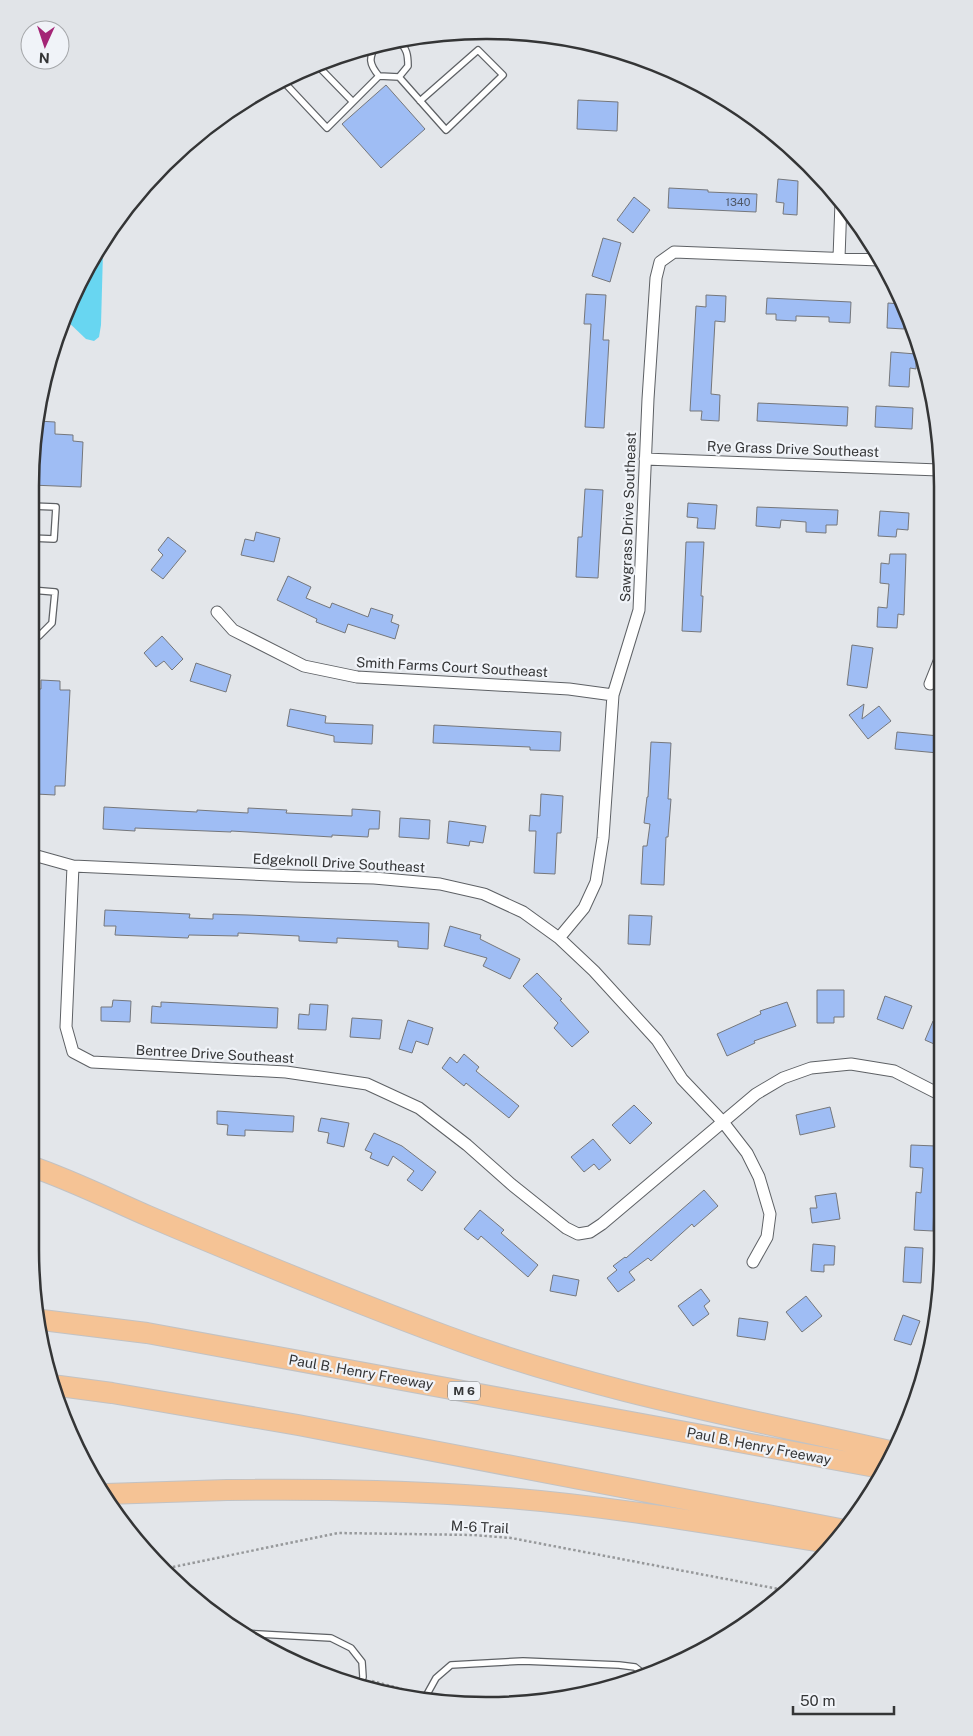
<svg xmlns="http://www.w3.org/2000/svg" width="973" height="1736" font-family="'Public Sans',sans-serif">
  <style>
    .water { fill: #68d6f1 }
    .building { fill: #9fbdf4; stroke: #75777b }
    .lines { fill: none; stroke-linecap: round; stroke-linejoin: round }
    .lane-casing { stroke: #5e6165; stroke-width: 8 }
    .street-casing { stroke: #5e6165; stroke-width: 13 }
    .highway-casing { stroke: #c2c2c3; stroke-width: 22 }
    .path { stroke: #96989a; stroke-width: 2.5; stroke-dasharray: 2.5 2.5; stroke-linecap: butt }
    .lane { stroke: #fff; stroke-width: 5.5 }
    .street { stroke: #fff; stroke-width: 11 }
    .highway { stroke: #f5c395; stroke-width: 20 }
    .labels { text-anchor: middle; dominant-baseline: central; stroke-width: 4.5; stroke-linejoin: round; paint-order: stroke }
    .number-label { font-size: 11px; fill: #4f5766 }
    .shield { fill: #f0f3f8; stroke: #6c6e70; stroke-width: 1 }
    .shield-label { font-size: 12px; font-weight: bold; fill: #343536 }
    .street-label { font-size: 14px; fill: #343536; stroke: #f0f3f8 }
    .rim { fill: none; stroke: #343536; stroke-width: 2.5 }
  </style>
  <rect width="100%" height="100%" fill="#e3e6ea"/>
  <path class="water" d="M99 248 103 252 101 325 99 337 94 341 86 339 64 318 91 258Z"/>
  <path class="building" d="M386 85 425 129 381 168 342 124Z
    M578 100 618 102 617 131 577 129Z
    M778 179 798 181 797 215 783 214 784 203 776 202Z
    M669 188 708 190V192L757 194 756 212 668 208Z
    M634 197 650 210 633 233 617 220Z
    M603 238 621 243 610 282 592 276Z
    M586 294 606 295 603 340H609L604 428 585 427 591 324H584Z
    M706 295 726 296 725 322 715 321 711 394 720 395 719 421 701 420 702 411H690L696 306 706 307Z
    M767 298 851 302 850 323 829 322V317L796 316V321L776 320V314H766Z
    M888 303 901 304 910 322 904 321V329L887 328Z
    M891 352 916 354V369L910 368 909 387 889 386Z
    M758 403 848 407 847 426 757 421Z
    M876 406 913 408 912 429 875 427Z
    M38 421 55 422V434L73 435V441L83 442 81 487 31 485V457Z
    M585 489 603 490 598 578 576 577 578 537H582Z
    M688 503 717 505 715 529 697 528 698 518 687 517Z
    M757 507 838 510 837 525H826V533L806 532V522L781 520 780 528 756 526Z
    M880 511 909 513 908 530 897 529 896 537 878 536Z
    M256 532 280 538 274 562 241 555 245 539 254 541Z
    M168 537 186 551 163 579 151 570 163 555 158 550Z
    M686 542H704L701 596H703L701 632 682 631Z
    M890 554H906L904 615 898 614 897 628 877 627 878 607 887 608 889 584 880 583 881 563 889 564Z
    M288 576 311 587 306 598 330 608 332 603 368 617 371 608 393 615 391 622 399 625 395 639 348 624 345 633 316 622 317 619 277 600Z
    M162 636 183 659 172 670 164 661 156 667 144 653Z
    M852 645 873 648 867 688 847 685Z
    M196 663 231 675 226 692 190 681Z
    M41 680 60 681V690H70L65 786H55V795L36 794 37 785H31V689H41Z
    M864 704 862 719 879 706 891 721 868 739 849 715Z
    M290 709 326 716 325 723 373 725 372 744 334 742V736L287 726Z
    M434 725 561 732 560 751 530 750V747L433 743Z
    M897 732 939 736 938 753 895 749Z
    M651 742 671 743 668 799H671L668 837H666L664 885 641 884 643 846H647L650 824 644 823 647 797H648Z
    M541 794 563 796 561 833H557L555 874 534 873 536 831H529L530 815 540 816Z
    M104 807 197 812V810L248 813V808L287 810 286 813 352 816V809L380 811 379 829H369L368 837 332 835V837L231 831V832L135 828V831L103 829Z
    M400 818 430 820 429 839 399 837Z
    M449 821 486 826 483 843 470 841 469 846 447 843Z
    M105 910 190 914 189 918 213 919V914L248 915 429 923 428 949 398 947V941L337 938V943L299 941V936L238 933V936L189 935 188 938 115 935 116 926H104Z
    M629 915 652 916 650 945 628 944Z
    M450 926 481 935 480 939 520 959 510 979 483 966 487 958 444 946Z
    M537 973 562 999 560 1000 589 1032 572 1047 554 1028 558 1023 523 986Z
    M817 990H844V1017H834V1023H817Z
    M885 996 912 1006 903 1029 877 1019Z
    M113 1000 131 1001 130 1022 101 1021V1007H112Z
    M161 1002 278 1008 277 1028 151 1023 152 1006 161 1007Z
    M787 1002 796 1026 754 1041 755 1043 727 1056 717 1034 761 1014 760 1011Z
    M310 1004 328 1005 326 1030 298 1029 299 1014 309 1015Z
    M352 1018 382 1020 380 1039 350 1037Z
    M408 1020 433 1028 428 1045 416 1041 412 1053 399 1049Z
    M933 1021 941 1025V1047L925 1040Z
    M464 1054 479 1067 476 1071 519 1106 509 1118 466 1083 464 1086 442 1068 450 1057 457 1063Z
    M634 1105 652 1123 630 1144 612 1125Z
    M830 1107 835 1127 800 1135 796 1115Z
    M217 1111 294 1116 293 1132 245 1130V1136L227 1135 228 1125 217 1124Z
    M321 1118 349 1123 344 1147 327 1143 329 1133 318 1131Z
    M374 1133 402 1146 436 1172 422 1191 407 1180 414 1171 393 1156 388 1166 370 1158 372 1153 365 1150Z
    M593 1139 611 1160 599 1170 594 1164 584 1172 571 1157Z
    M911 1145 936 1146 933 1231 914 1230 916 1192 921 1193 923 1168 910 1167Z
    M704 1190 718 1206 694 1227 692 1224 651 1261 648 1258 629 1272 635 1280 618 1292 607 1278 617 1270 613 1266 625 1257 626 1258Z
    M836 1193 840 1219 812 1223 810 1208H817L815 1196Z
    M480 1210 504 1230 501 1233 538 1265 528 1277 481 1236 478 1240 464 1229Z
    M813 1244 835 1246 834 1265H824V1272L811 1271Z
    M905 1247 923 1248 921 1283 903 1282Z
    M553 1275 579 1280 576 1296 550 1291Z
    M701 1289 710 1301 704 1306 709 1314 693 1326 678 1306Z
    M806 1296 822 1316 802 1332 786 1312Z
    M903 1315 920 1321 911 1345 894 1340Z
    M739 1318 768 1322 765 1340 737 1336Z"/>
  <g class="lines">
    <g class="lane-casing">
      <path id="lane" d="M398 41C407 48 408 55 408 66L399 77 446 130 503 75 478 50 420 101
        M317 65 353 102
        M379 76 399 77
        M281 79 327 128 379 76C369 64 368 58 377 44
        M31 538 54 539 56 507 31 506
        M31 636H39L52 623 55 592 31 590
        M242 1633 331 1638 351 1648 362 1662 363 1677 360 1687
        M426 1696 436 1678 451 1665 523 1661 619 1665 635 1667 645 1675"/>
    </g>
    <g class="street-casing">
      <path id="street" d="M839 258 841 202
        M645 459 939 470
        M217 612 233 630 304 666 357 677 569 689 613 695
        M930 684 940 659
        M30 854 73 866 294 876 374 878 440 884 484 894 523 912 559 938 594 971 657 1040 682 1079 723 1122 747 1153 759 1177 770 1214 767 1237 753 1262
        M73 866 66 1027 73 1052 92 1062 286 1072 367 1084 419 1108 467 1145 511 1184 566 1228 578 1234 590 1232 602 1224 756 1094 783 1078 811 1068 851 1064 894 1071 941 1095
        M559 938 584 908 596 882 603 838 613 695 639 610 648 399 656 278 660 262 674 252 879 260"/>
    </g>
    <g class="highway-casing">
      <path id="highway" d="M30 1166C71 1180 109 1199 148 1216 247 1258 346 1299 446 1336 590 1390 743 1418 894 1452
        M42 1320 147 1333 886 1469
        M52 1385 112 1393 298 1425 840 1529
        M106 1494C147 1493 187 1491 227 1490 307 1489 386 1490 465 1495 587 1502 708 1523 828 1543"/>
    </g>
    <path class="path" d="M168 1568 338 1533 474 1535 511 1538 789 1591
      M372 1681 417 1693"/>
    <use href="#lane" class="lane"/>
    <use href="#street" class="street"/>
    <use href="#highway" class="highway"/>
  </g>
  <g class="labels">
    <g class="number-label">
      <text x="738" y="202">1340</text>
    </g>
    <rect class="shield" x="448" y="1381.5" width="32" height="19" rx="4"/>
    <g class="shield-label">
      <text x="464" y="1391">M 6</text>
    </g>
    <g class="street-label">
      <text transform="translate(793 449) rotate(2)">Rye Grass Drive Southeast</text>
      <text transform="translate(628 517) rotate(-88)">Sawgrass Drive Southeast</text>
      <text transform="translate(452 667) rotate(3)">Smith Farms Court Southeast</text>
      <text transform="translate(339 863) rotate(3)">Edgeknoll Drive Southeast</text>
      <text transform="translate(215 1054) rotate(3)">Bentree Drive Southeast</text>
      <text transform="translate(361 1372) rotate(10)">Paul B. Henry Freeway</text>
      <text transform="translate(759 1446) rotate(11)">Paul B. Henry Freeway</text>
      <text transform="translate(480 1527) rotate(3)">M-6 Trail</text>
    </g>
  </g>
  <path d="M0 0H973V1736H0ZM486 39H487A447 447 0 0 1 934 486V1250A447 447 0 0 1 487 1697H486A447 447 0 0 1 39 1250V486A447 447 0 0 1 486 39Z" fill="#e1e4e8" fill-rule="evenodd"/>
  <path class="rim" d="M486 39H487A447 447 0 0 1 934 486V1250A447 447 0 0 1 487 1697H486A447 447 0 0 1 39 1250V486A447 447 0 0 1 486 39Z"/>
  <g transform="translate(45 45) rotate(183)"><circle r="24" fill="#f0f3f8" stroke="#a5a7aa"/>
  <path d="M0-4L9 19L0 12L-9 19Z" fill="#a42576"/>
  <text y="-8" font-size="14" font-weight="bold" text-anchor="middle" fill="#343536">N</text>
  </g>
  <path d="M793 1706v8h101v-8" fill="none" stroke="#343536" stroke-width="2.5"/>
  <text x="800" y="1706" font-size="15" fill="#343536" stroke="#f0f3f8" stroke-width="4" paint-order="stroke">50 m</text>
</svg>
